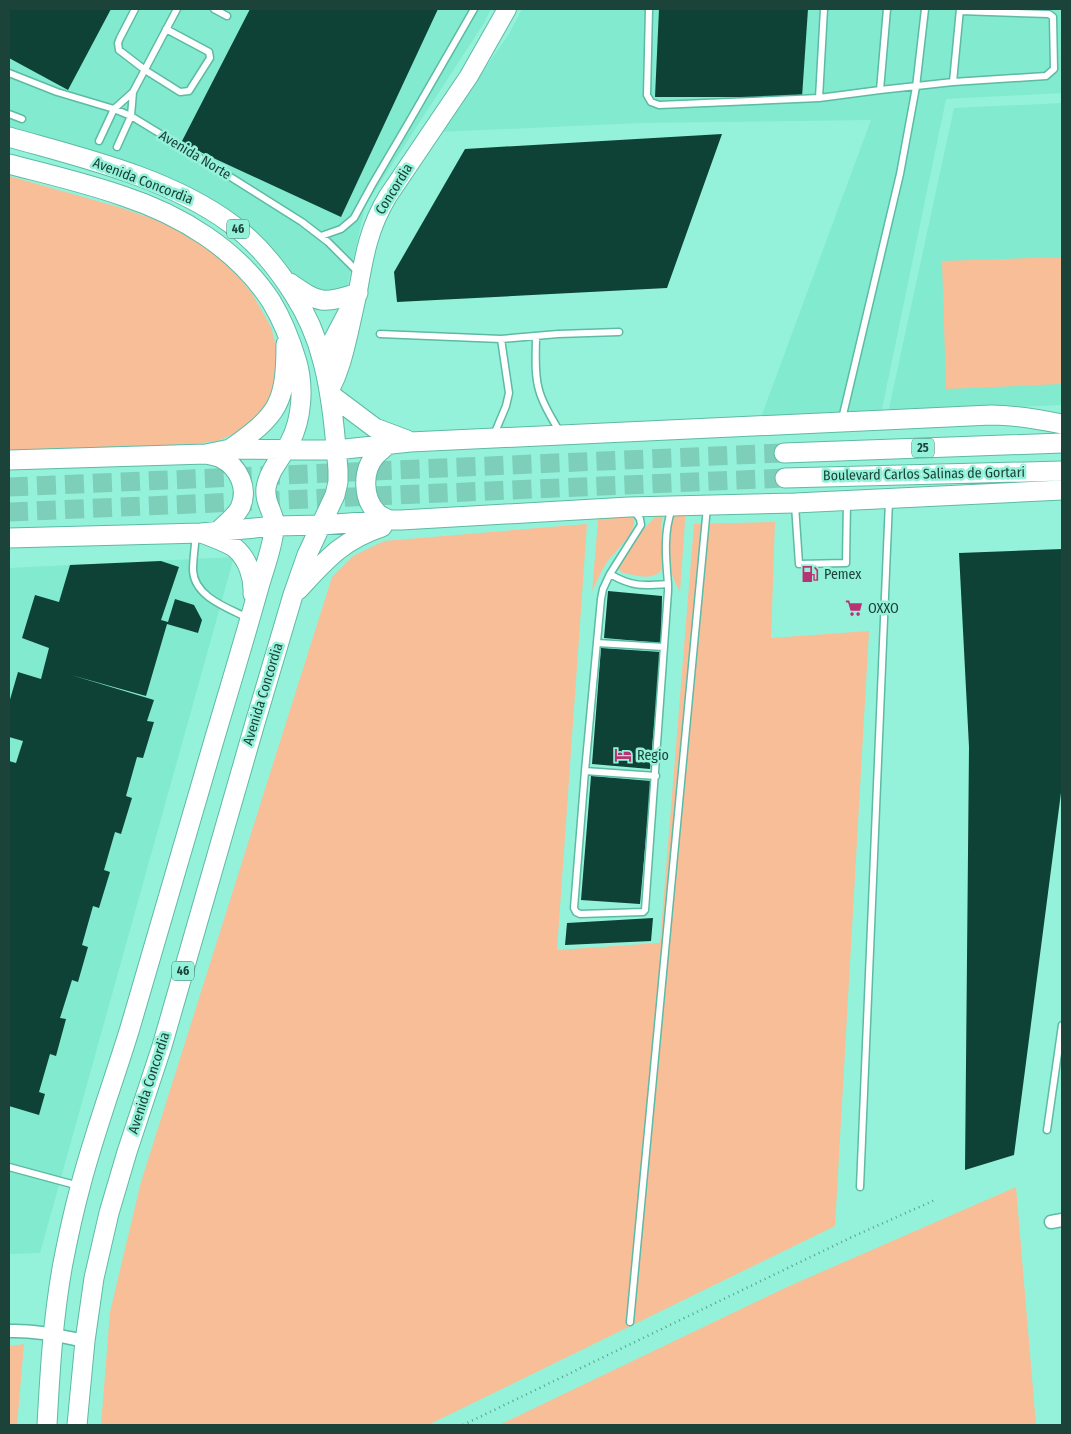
<svg xmlns="http://www.w3.org/2000/svg" width="1071" height="1434" font-family="'Fira Sans Condensed',sans-serif">
  <style>
    .built { fill: #81eacf }
    .green { fill: #f7be98 }
    .building { fill: #0e4237 }
    .lines { fill: none; stroke-linecap: round; stroke-linejoin: round }
    .primary-tunnel { stroke: #7dcfba; stroke-width: 19; stroke-dasharray: 19 9; stroke-linecap: butt }
    .lane-casing { stroke: #5dbaa4; stroke-width: 9 }
    .street-casing { stroke: #5dbaa4; stroke-width: 15 }
    .secondary-casing { stroke: #5dbaa4; stroke-width: 20 }
    .primary-casing { stroke: #5dbaa4; stroke-width: 21 }
    .path { stroke: #5b9f8d; stroke-width: 2.5; stroke-dasharray: 1 4; stroke-linecap: butt }
    .lane { stroke: #fff; stroke-width: 6 }
    .street { stroke: #fff; stroke-width: 12 }
    .secondary { stroke: #fff; stroke-width: 18 }
    .primary { stroke: #fff; stroke-width: 19 }
    .labels { text-anchor: middle; dominant-baseline: central; stroke-width: 5; stroke-linejoin: round; paint-order: stroke }
    .shield { fill: #95f2da; stroke: #407869; stroke-width: 1 }
    .shield-label { font-size: 12px; font-weight: bold; fill: #1b4339 }
    .street-label { font-size: 14px; fill: #1b4339; stroke: #95f2da }
    .poi-label { font-size: 14px; fill: #1b4339; stroke: #95f2da; text-anchor: start }
  </style>
  <rect width="100%" height="100%" fill="#95f2da"/>
  <path class="built" d="M9 9H491L484 23 365 206 345 297 311 295 224 209 9 132Z
    M522 9H1062V93L946 99 881 414 760 420 871 120 640 123 440 132 509 34Z
    M1062 103V405L888 413 954 108Z
    M234 557 40 1253 9 1254V568Z"/>
  <path class="green" d="M9 176 122 208 159 221 198 240 227 262 253 295 271 327 279 357V387L267 409 245 429 217 441 193 444 9 451Z
    M1062 257V384L946 389 942 261Z
    M686 507 680 592C677 586 673 579 672 573 668 560 666 533 672 521 675 514 681 511 686 507Z
    M599 509 629 514 634 519C635 535 616 550 607 562 601 571 597 581 592 591Z
    M658 514H664L661 523 662 569C654 582 636 575 623 573L618 569 619 565 643 530Z
    M775 522 771 638 869 631 835 1226 428 1425H101L110 1312 141 1182 332 577 353 556 384 541 587 524 557 950 660 943 694 524Z
    M1016 1187 1036 1425H499L787 1287Z
    M24 1344 17 1425H9V1346Z"/>
  <path class="building" d="M9 9H111L68 90 9 58Z
    M250 9H438L341 217 181 143Z
    M659 9H808L802 97H655Z
    M722 134 667 288 397 302 394 272 465 149Z
    M1062 549V745H1061L1062 785 1014 1155 965 1170 969 747 959 553Z
    M161 561 179 567 161 620 168 622 175 599 194 605 202 620 198 633 167 624 146 696 71 675 154 700 147 721 154 722 143 758 137 757 126 796 132 798 121 834 115 832 104 870 110 872 99 908 93 906 82 945 88 947 78 982 72 980 60 1018 66 1019 56 1056 50 1054 39 1092 45 1094 39 1115 9 1106V761L16 763 23 741 9 737V703L18 672 41 679 49 648 22 638 35 595 59 602 70 565Z
    M608 591 662 596 661 643 604 638Z
    M601 648 661 652 650 769 592 764Z
    M591 776 651 781 640 904 581 900Z
    M653 918 651 941 565 945 567 923Z"/>
  <g class="lines">
    <path class="primary-tunnel" d="M9 487 784 453
      M9 512 785 478"/>
    <g class="lane-casing">
      <path id="lane" d="M135 9 120 38 118 43 119 50 145 70 180 92 189 91 210 58 209 52 166 29
        M214 9 227 16
        M649 9 647 95 651 102 659 105 819 98 880 90 887 9
        M9 73 57 92 114 109 131 116 213 166 302 222 328 242 358 272
        M953 82 960 9
        M880 90 953 82 1046 76 1054 69 1053 17 1049 14 960 11
        M819 98 824 9
        M9 114 22 119
        M99 141 114 109 133 92 177 9
        M117 147 131 116 133 92
        M321 236 341 229 354 218 372 185 409 122 474 9
        M380 334 501 339 558 334 619 332
        M536 336C536 353 534 373 539 390 543 405 552 419 560 432
        M842 419 900 174 916 87 925 9
        M493 437 506 406 509 393 501 339
        M795 505 799 564 846 563 847 501
        M634 511 640 519 641 525 610 574C632 587 643 586 668 584 666 560 663 532 672 509
        M196 534C195 546 193 559 193 570 194 597 228 608 248 618
        M610 574 603 589 601 599 585 771 574 908 576 912 580 914 643 912 645 910 668 591V584
        M597 643 664 647
        M585 771 656 776
        M1047 1130 1062 1025
        M9 1167 79 1186
        M860 1187 889 501
        M630 1322 707 507"/>
    </g>
    <g class="street-casing">
      <path id="street" d="M1051 1222 1062 1220
        M9 1331C34 1330 60 1336 85 1341"/>
    </g>
    <g class="secondary-casing">
      <path id="secondary" d="M323 359 347 313
        M330 390C340 371 344 353 349 332 352 318 355 305 358 291 364 256 369 227 388 196L469 76 507 9"/>
    </g>
    <g class="primary-casing">
      <path id="primary" d="M9 137C82 158 167 177 230 223 255 241 276 266 293 293 306 313 317 338 323 362 332 397 335 434 338 470V482L335 495 307 555 293 595 255 723 162 1046 127 1152 109 1213 94 1278 85 1341 77 1425
        M9 164C47 174 86 183 123 196 181 215 237 249 271 301 282 319 291 342 297 362 304 387 302 419 290 442 282 457 269 470 266 488 264 505 277 515 274 530 272 549 264 569 259 587 245 637 230 687 215 737 187 834 159 931 130 1028 114 1080 95 1131 81 1184 74 1210 68 1237 63 1263 53 1317 50 1371 47 1425
        M290 283C320 304 322 304 358 293
        M331 395 375 428 407 440
        M388 444C384 448 380 451 376 455 362 470 362 499 378 514 381 516 385 518 389 520
        M230 449C278 415 286 404 286 344
        M784 453 1062 443
        M206 454C210 455 216 456 221 458 239 467 249 489 240 508 235 517 226 524 218 531
        M9 460 206 454 230 449 336 450 410 442 991 415C1016 415 1038 419 1062 424
        M785 478 1062 471
        M202 533C213 538 225 541 235 548 248 559 254 578 253 594
        M9 538 201 533 276 526 322 525 389 520H401L629 507 795 503 1062 490
        M298 590C325 561 342 540 382 527"/>
    </g>
    <path class="path" d="M463 1425 852 1237 935 1200"/>
    <use href="#lane" class="lane"/>
    <use href="#street" class="street"/>
    <use href="#secondary" class="secondary"/>
    <use href="#primary" class="primary"/>
  </g>
  <defs>
    <g id="fuel-bare" transform="scale(1.35)"><path d="M-5.5-6h7V0h2V4h1.3V-2.5L3-4.5l.8-.8L6-3V5H2.5V1h-1V6h-7ZM-4.2-4.7v3.2H.2V-4.7Z" fill="#b93273" stroke="#95f2da" stroke-width="2.5" paint-order="stroke"/></g>
    <g id="supermarket-bare" transform="scale(1.35)"><path d="M-6-5.5h2.5l.6 2H6L4.5 2H-2.5L-4.4-4H-6ZM-1.5 3.2a1.3 1.3 0 1 0 .1 0ZM3 3.2a1.3 1.3 0 1 0 .1 0Z" fill="#b93273" stroke="#95f2da" stroke-width="2.5" paint-order="stroke"/></g>
    <g id="hotel-bare" transform="scale(1.35)"><path d="M-6-4.5h1.5V1H6V5H4.5V3h-9V5H-6ZM-4 0a1.8 1.8 0 1 1 3.6 0ZM.5 0V-2.5h3Q6-2.5 6 0Z" fill="#b93273" stroke="#95f2da" stroke-width="2.5" paint-order="stroke"/></g>
  </defs>
  <g fill-rule="evenodd">
    <use href="#fuel-bare" x="810" y="574"/>
    <use href="#supermarket-bare" x="854" y="608"/>
    <use href="#hotel-bare" x="623" y="755"/>
  </g>
  <g class="labels">
    <g class="shield">
      <rect x="227" y="219.5" width="22" height="19" rx="4"/>
      <rect x="912" y="438.5" width="22" height="19" rx="4"/>
      <rect x="172" y="961.5" width="22" height="19" rx="4"/>
    </g>
    <g class="shield-label">
      <text x="238" y="229">46</text>
      <text x="923" y="448">25</text>
      <text x="183" y="971">46</text>
    </g>
    <g class="street-label">
      <text transform="translate(195 155) rotate(31)">Avenida Norte</text>
      <text transform="translate(143 181) rotate(21)">Avenida Concordia</text>
      <text transform="translate(394 189) rotate(-58)">Concordia</text>
      <text transform="translate(924 474) rotate(-1)">Boulevard Carlos Salinas de Gortari</text>
      <text transform="translate(263 694) rotate(-73)">Avenida Concordia</text>
      <text transform="translate(149 1083) rotate(-72)">Avenida Concordia</text>
    </g>
    <g class="poi-label">
      <text x="824" y="574">Pemex</text>
      <text x="868" y="608">OXXO</text>
      <text x="637" y="755">Regio</text>
    </g>
  </g>
  <rect width="1071" height="1434" fill="none" stroke="#1b4339" stroke-width="20"/>
</svg>
